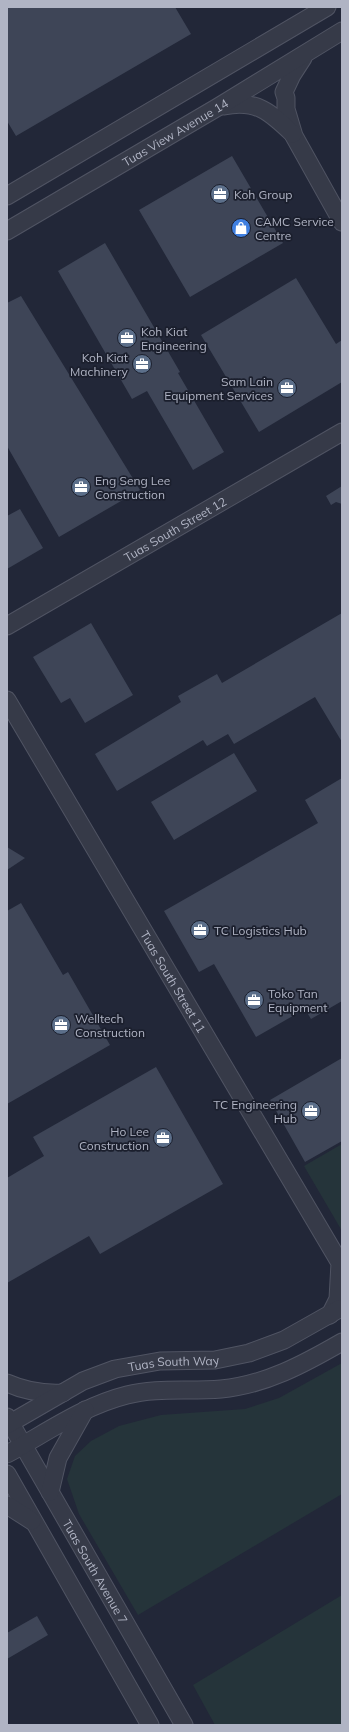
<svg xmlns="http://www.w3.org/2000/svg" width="349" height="1732" font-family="Mulish,sans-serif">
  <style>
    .green { fill: #25343a }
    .building { fill: #3e4557 }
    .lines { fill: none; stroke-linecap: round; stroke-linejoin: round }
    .minor-casing { stroke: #505463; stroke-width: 19 }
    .minor { stroke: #363a48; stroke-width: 17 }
    .labels { text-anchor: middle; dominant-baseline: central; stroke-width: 3.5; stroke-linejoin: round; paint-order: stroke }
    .street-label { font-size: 12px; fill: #b0b4c4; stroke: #1b1f2d }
    .poi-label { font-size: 12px; fill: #b0b4c4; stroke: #1b1f2d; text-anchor: start }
  </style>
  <rect width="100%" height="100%" fill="#222738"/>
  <path class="green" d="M342 1144V1231L304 1166Z
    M342 1363V1494L138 1615 79 1514 67 1479 75 1456 91 1441 119 1426 161 1415 245 1409 279 1398Z
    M342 1595V1725H215L193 1685Z"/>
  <path class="building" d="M7 7H175L191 34 16 136 7 121Z
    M232 156 283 243 190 297 139 210Z
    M105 243 180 372 178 373 224 452 193 470 147 391 132 399 58 271Z
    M296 278 336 344 342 340V382L259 432 201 335Z
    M21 296 140 490 59 537 7 446V303Z
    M342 486V504L336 502 331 505 326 496Z
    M20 509 43 548 7 569V516Z
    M342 613V742L315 697 234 744 228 734 207 746 203 740 117 791 95 754 181 702 178 696 217 674 222 683Z
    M91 623 133 695 85 723 70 698 61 703 33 657Z
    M234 753 257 791 174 840 151 802Z
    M342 778V1001L311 1019 305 1009 256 1037 214 964 199 972 164 911 318 823 305 800Z
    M7 847 25 858 7 870Z
    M21 903 63 975 68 972 110 1045 7 1104V911Z
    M342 1058V1141L305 1162 270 1100Z
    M156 1067 223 1184 100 1254 89 1236 7 1283V1178L44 1156 33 1137Z
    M37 1616 48 1635 7 1659V1633Z"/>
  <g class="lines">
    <g class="minor-casing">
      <g id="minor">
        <path d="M303 58 292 75 284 92 286 98V109L294 136 342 222"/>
        <path d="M224 106C257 99 271 113 293 134"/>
        <path d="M7 196 327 7"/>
        <path id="s1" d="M7 231 218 107 342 31"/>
        <path id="s2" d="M7 626 342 432"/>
        <path id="s3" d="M7 700 340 1263 338 1299 330 1315"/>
        <path d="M7 1383C25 1391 44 1394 63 1393"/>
        <path id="s4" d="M7 1417 184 1725"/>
        <path id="s5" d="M7 1425 83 1381 115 1369 160 1361 215 1360 249 1353 284 1340 339 1309"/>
        <path d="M7 1454C46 1433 83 1406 127 1395 157 1387 190 1392 221 1389 265 1385 304 1364 342 1342"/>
        <path d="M7 1474 150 1725"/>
        <path d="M50 1492 58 1458 85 1410"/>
        <path d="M7 1505 32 1521"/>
      </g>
    </g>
    <use href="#minor" class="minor"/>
  </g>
  <defs>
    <g id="office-disc" transform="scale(1)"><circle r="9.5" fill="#5c6f8a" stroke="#1b1f2d"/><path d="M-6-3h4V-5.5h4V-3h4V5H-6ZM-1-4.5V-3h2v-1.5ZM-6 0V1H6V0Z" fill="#fff"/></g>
    <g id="shop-disc" transform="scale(1)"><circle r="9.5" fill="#3f7fe0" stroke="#1b1f2d"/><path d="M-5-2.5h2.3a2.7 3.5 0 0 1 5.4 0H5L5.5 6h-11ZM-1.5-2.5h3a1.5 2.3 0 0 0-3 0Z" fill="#fff"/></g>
  </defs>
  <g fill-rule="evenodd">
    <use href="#office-disc" x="220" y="194"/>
    <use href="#shop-disc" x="241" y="228"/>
    <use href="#office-disc" x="127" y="338"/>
    <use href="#office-disc" x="142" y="364"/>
    <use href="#office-disc" x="287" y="388"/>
    <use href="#office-disc" x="81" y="487"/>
    <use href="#office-disc" x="200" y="930"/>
    <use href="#office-disc" x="254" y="1000"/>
    <use href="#office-disc" x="61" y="1025"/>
    <use href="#office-disc" x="311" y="1111"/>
    <use href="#office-disc" x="163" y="1138"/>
  </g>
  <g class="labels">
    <g class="street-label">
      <text stroke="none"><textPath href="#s1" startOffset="195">Tuas View Avenue 14</textPath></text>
      <text stroke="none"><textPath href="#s2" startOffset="194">Tuas South Street 12</textPath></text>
      <text stroke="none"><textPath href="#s3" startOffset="327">Tuas South Street 11</textPath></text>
      <text stroke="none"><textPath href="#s5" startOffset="181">Tuas South Way</textPath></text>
      <text stroke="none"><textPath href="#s4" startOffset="178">Tuas South Avenue 7</textPath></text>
    </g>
    <g class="poi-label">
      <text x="234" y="194">Koh Group</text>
      <text x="255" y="221">CAMC Service<tspan x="255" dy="14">Centre</tspan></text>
      <text x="141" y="331">Koh Kiat<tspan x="141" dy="14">Engineering</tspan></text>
      <text x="128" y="357" text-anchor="end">Koh Kiat<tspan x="128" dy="14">Machinery</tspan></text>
      <text x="273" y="381" text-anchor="end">Sam Lain<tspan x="273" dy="14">Equipment Services</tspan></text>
      <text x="95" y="480">Eng Seng Lee<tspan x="95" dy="14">Construction</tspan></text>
      <text x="214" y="930">TC Logistics Hub</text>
      <text x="268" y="993">Toko Tan<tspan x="268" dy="14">Equipment</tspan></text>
      <text x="75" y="1018">Welltech<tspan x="75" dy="14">Construction</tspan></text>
      <text x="297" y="1104" text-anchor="end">TC Engineering<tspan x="297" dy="14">Hub</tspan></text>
      <text x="149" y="1131" text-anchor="end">Ho Lee<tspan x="149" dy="14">Construction</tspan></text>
    </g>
  </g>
  <rect width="349" height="1732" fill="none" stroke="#b0b4c4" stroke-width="16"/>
</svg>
